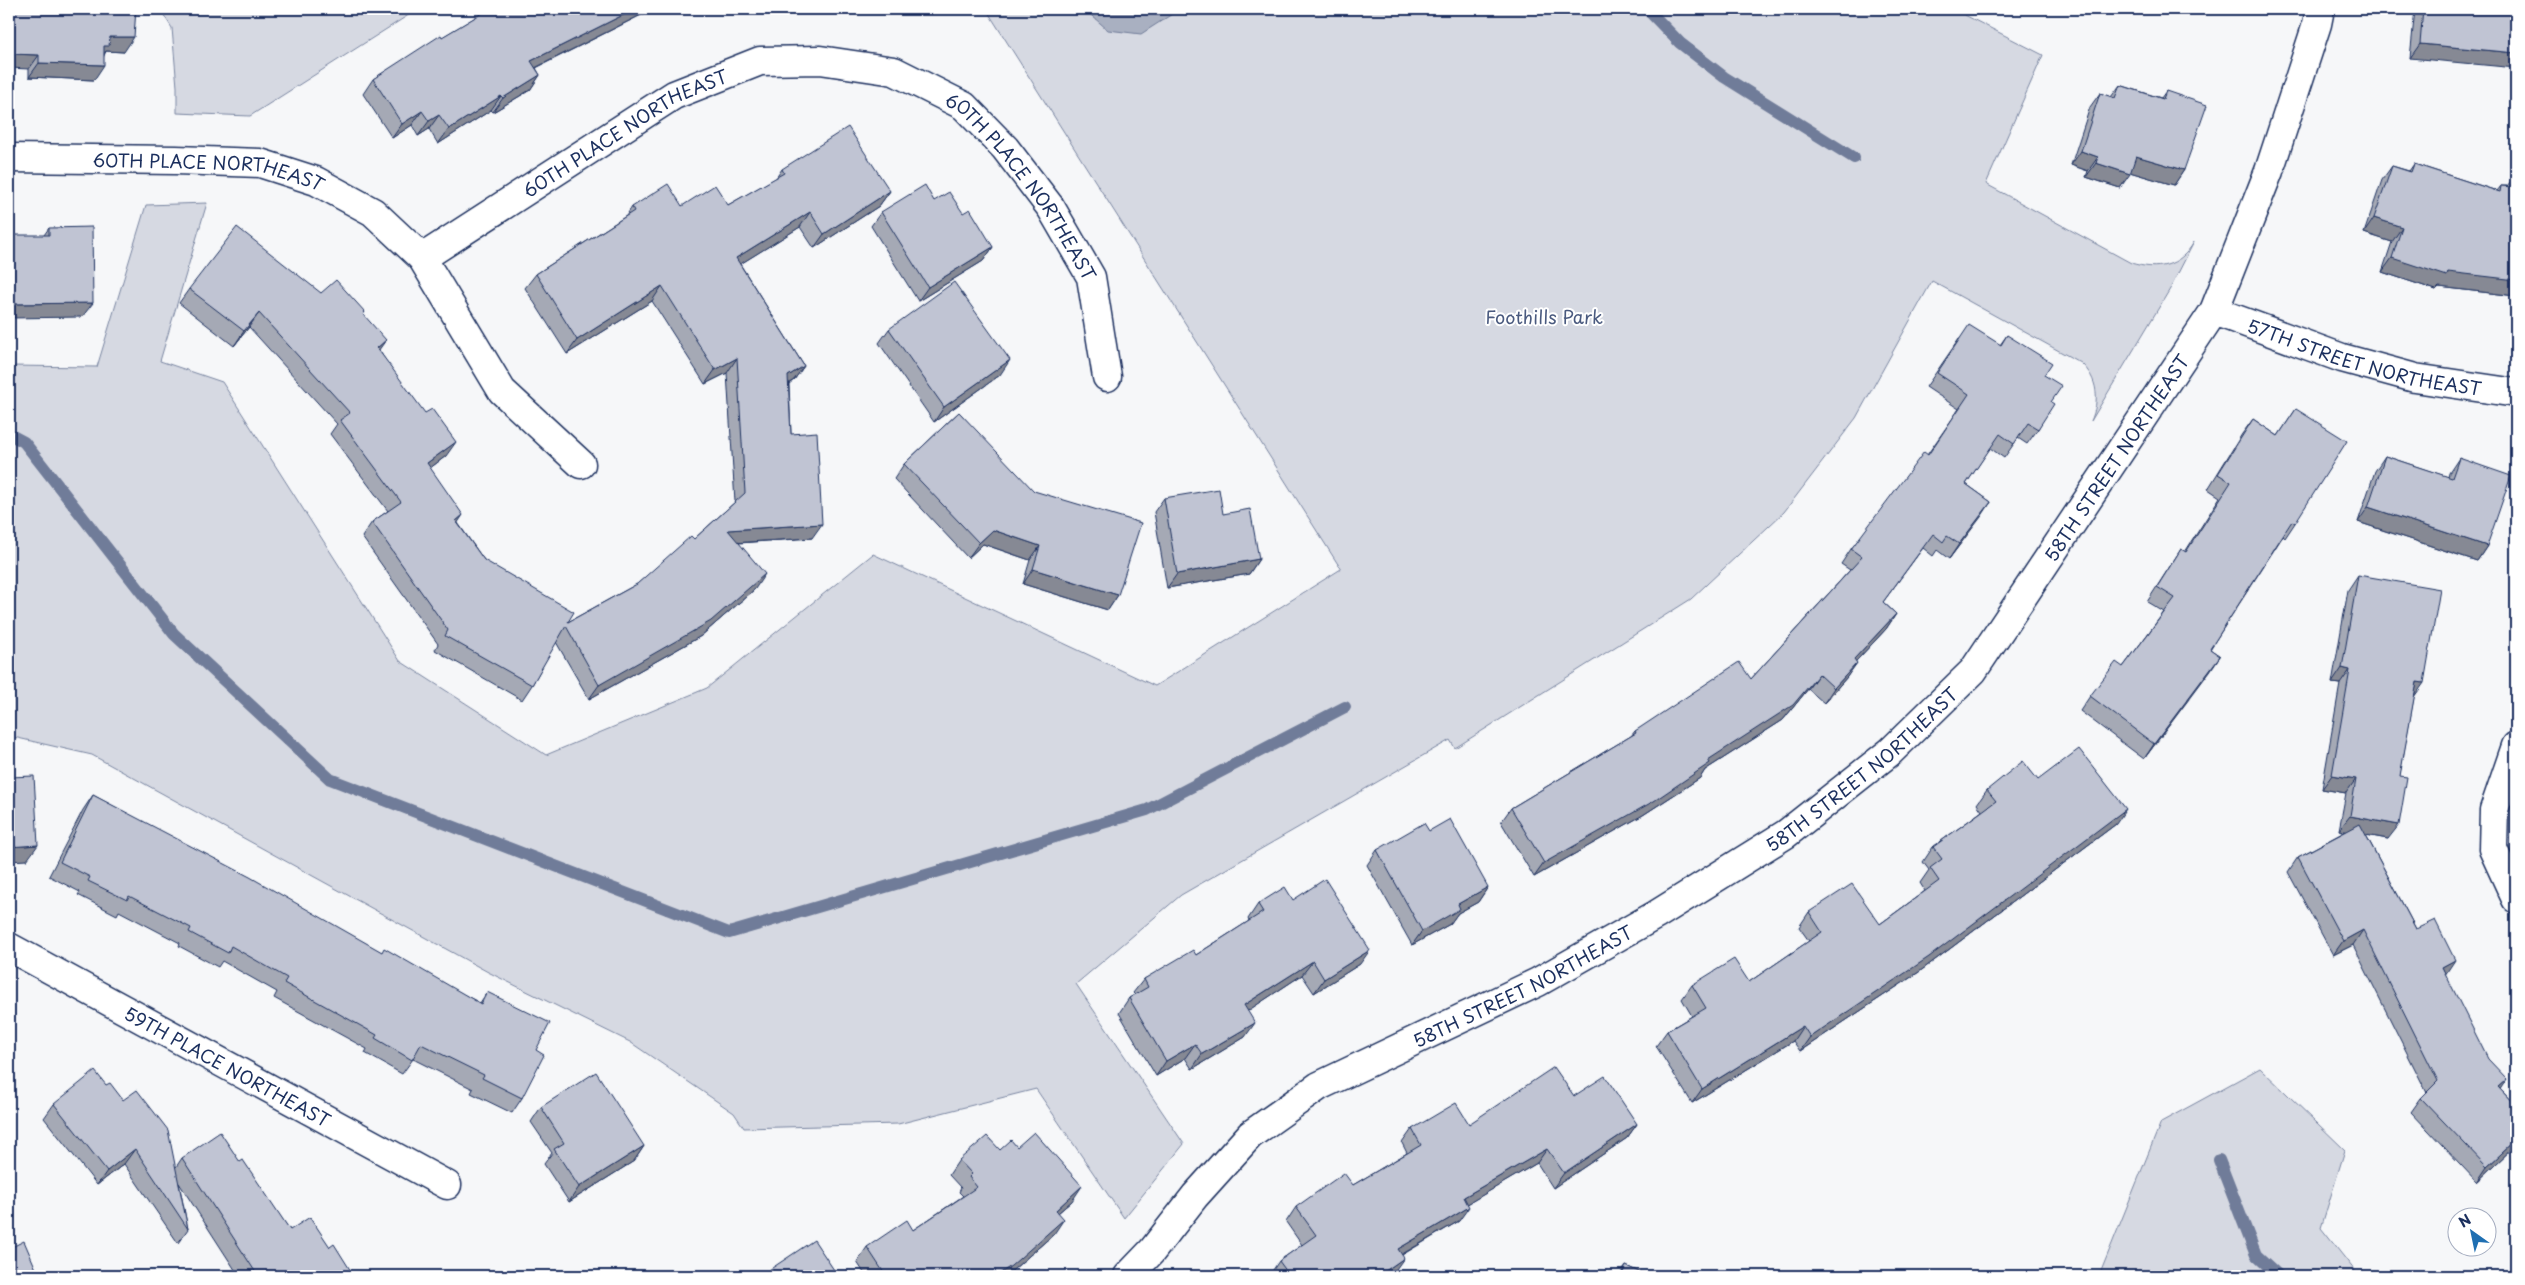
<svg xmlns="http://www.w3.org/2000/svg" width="2525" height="1285" font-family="'Playpen Sans',sans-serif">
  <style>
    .green { fill: #d6d9e2; stroke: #7884a0 }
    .water { fill: #a9b0c1; stroke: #707c99 }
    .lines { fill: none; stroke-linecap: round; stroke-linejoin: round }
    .stream { stroke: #707c99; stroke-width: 12 }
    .minor-casing { stroke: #1b2f5e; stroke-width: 31 }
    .minor { stroke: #fff; stroke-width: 28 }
    .wall { fill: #a5a9b5; stroke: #1b2f5e }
    .shaded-wall { fill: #868994; stroke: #1b2f5e }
    .building { fill: #c0c4d3; stroke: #1b2f5e }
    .labels { text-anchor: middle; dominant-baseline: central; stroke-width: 4; stroke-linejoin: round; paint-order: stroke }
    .street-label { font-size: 18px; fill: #1b2f5e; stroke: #fff }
    .park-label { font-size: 18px; fill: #4a5a7f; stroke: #fff }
  </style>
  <rect width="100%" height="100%" fill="#f6f7f9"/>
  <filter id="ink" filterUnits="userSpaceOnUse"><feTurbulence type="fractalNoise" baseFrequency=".02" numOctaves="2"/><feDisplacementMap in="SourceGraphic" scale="10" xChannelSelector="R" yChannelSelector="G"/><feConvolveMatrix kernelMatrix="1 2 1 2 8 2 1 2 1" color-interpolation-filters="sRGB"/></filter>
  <g filter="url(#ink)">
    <path class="green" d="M160 9H418L250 116 177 113V87L172 28Z
      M986 9H1953L2043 55 1986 184 2131 263C2157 271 2180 267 2194 242L2170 289 2091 421C2100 400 2098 379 2081 363L1932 281 1856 418 1784 512 1691 599 1455 748 1450 740 1181 895 1076 984 1184 1144 1124 1218 1036 1089 898 1124 744 1128 734 1113 630 1042 488 972 92 755 9 736V366L97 367 146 205 207 203 160 361 222 382 400 661 546 755 707 688 873 554 1155 686 1341 569Z
      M2260 1068 2345 1150 2321 1228 2359 1276H2099L2161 1122Z"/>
    <path class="water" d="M1084 9H1180L1141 34 1108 30Z"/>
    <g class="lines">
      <path class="stream" d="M1647 9 1680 43 1724 77 1854 158
        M9 434 24 442 174 634 330 779 729 933 1147 810 1345 707
        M2219 1160 2256 1255 2279 1276"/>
      <g class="minor-casing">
        <g id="minor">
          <path id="s1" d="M9 158 176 160 260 163 316 181 373 212 422 258 674 95 760 61 820 60 894 71 964 106 1005 148 1051 208 1091 277 1107 377"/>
          <path d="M422 258 502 391 581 464"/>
          <path id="s2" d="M2214 311 2342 358 2415 378 2516 393"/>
          <path d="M2516 746 2494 810 2493 849 2516 899"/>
          <path id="s3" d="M9 947 447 1185"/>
          <path id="s4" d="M1128 1276 1152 1251 1195 1196 1250 1135 1319 1086 1538 982 1656 915 1786 834 1890 752 1973 671 2214 311 2269 171 2317 24 2320 9"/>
        </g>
      </g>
      <use href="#minor" class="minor"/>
    </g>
    <path class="wall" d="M9 9 124 52 106 51 94 80 29 77V69Z
      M489 9H653L536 68 540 75 530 90 493 112 491 110 438 144 429 129 418 136 412 125 392 138 363 94 373 79Z
      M2415 9H2516L2410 58Z
      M2120 85 2161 98 2166 91 2184 170 2174 185 2130 172 2120 188 2086 177 2088 171 2071 165 2090 107 2100 93 2111 97Z
      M2414 164 2497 191 2501 186H2507L2515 176H2516V296L2439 287 2436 290 2382 272 2392 242 2364 233 2382 180 2392 166 2409 171Z
      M782 169 890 191 879 206 814 248 800 227 740 264 804 366 794 380 789 384 791 434 812 538 739 543 755 589 701 636 589 699 556 642 532 685 522 700 435 650 438 644 362 537 372 522 388 511 330 434 337 424 249 327 234 346 179 303 189 289 321 293 365 312 363 315 379 350 446 456 430 468 458 523 484 560 568 622 637 584 694 539 735 502 727 373 705 384 652 301 567 354 525 288 536 274 626 216 632 207 728 205 776 178Z
      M934 201 963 213 993 247 983 261 918 301 871 226 881 212Z
      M49 228 82 317 44 235Z
      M889 329 1000 375 934 422 879 343Z
      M2007 335 2044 375 2051 402 2038 429 2027 444 2018 438 2004 458 1990 448 1966 484 1991 502 1949 559 1937 550 1933 556 1923 548 1883 602 1896 614 1886 629 1856 661 1847 677 1824 703 1808 689 1783 720 1705 770 1700 778 1643 815 1534 877 1501 822 1511 808 1631 736 1635 731 1751 679 1850 570 1841 564 1851 549 1927 455 1959 409 1926 387 1959 339 2000 345Z
      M2296 409 2295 523 2285 538 2283 536 2210 649 2220 656 2144 759 2080 711 2090 696 2123 667 2164 612 2147 602 2181 549 2185 552 2220 497 2208 489 2242 434 2253 419 2278 436Z
      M959 412 1118 595 1108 610 1023 584 1030 560 983 544 968 558 894 479 904 464Z
      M2385 456 2448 477 2449 473 2459 458 2487 546 2477 561 2358 522 2375 471Z
      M1164 498 1223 514 1259 559 1249 574 1167 588 1154 512Z
      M2358 575 2414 697 2388 839 2366 835 2416 929 2445 974 2500 1089 2516 1106V1145L2477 1182 2411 1112 2421 1098 2427 1093 2353 945 2333 955 2288 872 2298 857 2346 831 2339 830 2346 793 2322 789 2340 684 2332 683 2348 590Z
      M2038 780 2116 824 1919 972 1800 1051 1793 1041 1692 1103 1656 1046 1667 1031 1692 1016 1682 999 1692 985 1749 982 1809 941 1799 927 1809 912 1880 924 1925 891 1920 883 1929 870 1923 862 1933 847 1982 811 1977 804 1987 790Z
      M93 795 381 952 480 1003 487 992 536 1050 522 1098 512 1113 471 1093 473 1089 413 1059 402 1074 365 1053 367 1049 274 998 277 992 222 961 218 967 179 946 180 943 119 911 117 915 78 895 80 892 49 876 83 810Z
      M1429 831 1488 887 1478 902 1458 913 1450 924 1412 945 1367 865 1377 850Z
      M1293 900 1360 964 1314 993 1302 975 1247 1011 1245 1037 1192 1069 1185 1058 1156 1076 1119 1013 1129 998 1135 995 1133 993 1144 979 1196 955 1249 921 1248 919 1258 904Z
      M106 1085 176 1167 182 1158 240 1162 290 1230 330 1247 354 1276H239L179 1183 188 1229 178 1243 124 1164 97 1185 44 1118 54 1104Z
      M1574 1096 1637 1124 1627 1138 1553 1188 1537 1163 1467 1204 1459 1221 1402 1255 1394 1272 1388 1276H1269L1279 1261 1302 1245 1286 1222 1296 1207 1353 1185 1407 1153 1402 1143 1412 1129 1469 1124Z
      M541 1107 644 1146 634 1161 569 1202 544 1164 552 1153 531 1122Z
      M1017 1147 1072 1201 1058 1213 1054 1234 1006 1276H866L857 1262 867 1247 913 1230 963 1196 959 1192 961 1188 949 1175 959 1160 1000 1150Z
      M1626 1266 1648 1276H1619Z"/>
    <path class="shaded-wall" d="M635 9H653L521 75 531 61Z
      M2072 9H2086L2083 13Z
      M110 37H134L124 52 106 51 99 61H94Z
      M2420 44 2516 53V68L2410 58Z
      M9 54 39 55 29 69 9 68Z
      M39 63 104 65 94 80 29 77Z
      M540 75 530 90 493 112 503 98Z
      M501 96 491 110 438 144 449 129Z
      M422 111 412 125 392 138 402 124Z
      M439 115 429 129 418 136 429 121Z
      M2081 151 2098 157 2088 171 2071 165Z
      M2136 156 2184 170 2174 185 2126 171Z
      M2096 163 2130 174 2120 188 2086 177Z
      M890 191 879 206 814 248 824 234Z
      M810 212 800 227 726 273 736 258Z
      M2374 218 2402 227 2392 242 2364 233Z
      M993 247 983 261 918 301 928 287Z
      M2392 258 2516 280V296L2439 287 2436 290 2382 272Z
      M662 286 652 301 567 354 577 340Z
      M93 303 82 317 9 318V304Z
      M259 313 249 327 234 346 244 331Z
      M386 340 376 354 377 348Z
      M737 358 727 373 705 384 715 370Z
      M1010 360 1000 375 934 422 944 407Z
      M804 366 794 380 778 390 788 376Z
      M456 442 446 456 417 478 427 463Z
      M1991 502 1981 517 1949 559 1959 544Z
      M2368 507 2487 546 2477 561 2358 522Z
      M463 515 453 530 456 521Z
      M822 524 812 538 717 544 728 530Z
      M993 530 1040 546 1030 560 983 544 968 558 979 543Z
      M1259 559 1249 574 1167 588 1177 574Z
      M1033 569 1118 595 1108 610 1023 584Z
      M765 574 755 589 701 636 589 699 599 685Z
      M1896 614 1886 629 1844 674 1854 659Z
      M2220 656 2210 671 2144 759 2154 744Z
      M1857 663 1847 677 1824 703 1834 688Z
      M2342 668 2350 670 2340 684 2332 683Z
      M1819 674 1808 689 1783 720 1705 770 1700 778 1643 815 1534 877 1544 863 1708 760Z
      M2417 682 2424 683 2414 697Z
      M2332 775 2356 779 2346 793 2322 789Z
      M2126 809 2116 824 1919 972 1800 1051 1810 1037Z
      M2350 816 2399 825 2388 839 2339 830Z
      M38 845 27 860 9 861V847Z
      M1488 887 1478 902 1458 913 1450 924 1412 945 1422 931 1458 904Z
      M2363 930 2353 945 2333 955 2343 941Z
      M1370 950 1360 964 1314 993 1324 979Z
      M2455 960 2445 975 2442 967Z
      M1313 961 1302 975 1234 1020 1244 1005Z
      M1255 1023 1245 1037 1192 1069 1202 1054Z
      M1803 1026 1793 1041 1692 1103 1702 1089Z
      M1195 1044 1185 1058 1156 1076 1166 1061Z
      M15 1063 9 1072V1067Z
      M2507 1079 2497 1094 2498 1087Z
      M1637 1124 1627 1138 1553 1188 1564 1173Z
      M2516 1140V1145L2477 1182 2487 1167Z
      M644 1146 634 1161 569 1202 579 1187Z
      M135 1149 124 1164 97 1185 107 1171Z
      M1547 1149 1537 1163 1454 1212 1464 1197Z
      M1082 1186 1072 1201 1045 1224 1056 1210Z
      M1469 1207 1459 1221 1387 1263 1398 1249Z
      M1064 1219 1054 1234 1006 1276H996Z
      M1404 1258 1394 1272 1388 1276H1378Z"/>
    <path class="building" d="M9 9H136L134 37H110L109 46H104V65L39 63V55L9 54Z
      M489 9H635L531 61 540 75 503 98 501 96 449 129 439 115 429 121 422 111 402 124 373 79 441 35 442 37Z
      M2423 9H2516V53L2420 44Z
      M2120 85 2163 99 2166 91 2207 105 2184 170 2136 156 2130 174 2096 163 2098 157 2081 151 2100 93 2115 98Z
      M848 127 890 191 824 234 810 212 736 258 804 366 788 376 791 434 817 432 822 524 728 530 765 574 711 621 599 685 566 626 532 685 445 636 448 630 372 522 401 502 340 420 350 413 259 313 244 331 189 289 237 227 321 293 336 280 365 312 363 314 386 340 377 348 425 413 432 409 456 442 427 463 463 515 456 521 484 560 574 612 568 622 637 584 691 536 694 539 745 493 737 358 715 370 662 286 577 340 536 274 634 211 632 207 668 184 682 206 715 185 728 205 784 173 782 169Z
      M2414 164 2500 192 2501 186 2513 187 2515 176H2516V280L2448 272 2447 276 2392 258 2402 227 2374 218 2392 166 2411 172Z
      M925 185 934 201 949 192 963 213 970 209 993 247 928 287 881 212Z
      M92 227 93 303 9 304V235H49V228Z
      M954 282 1010 360 944 407 889 329Z
      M1969 325 2001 345 2007 335 2052 363 2044 375 2062 386 2051 402 2054 404 2038 429 2028 423 2014 444 2000 434 1966 484 1991 502 1959 544 1947 536 1943 542 1933 534 1883 602 1896 614 1854 659 1857 663 1834 688 1819 674 1793 705 1708 760 1710 763 1654 801 1544 863 1511 808 1636 733 1635 731 1739 662 1751 679 1862 557 1851 549 1924 452 1928 455 1969 394 1937 373Z
      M2296 409 2347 441 2295 523 2292 521 2210 649 2220 656 2154 744 2090 696 2116 662 2123 667 2175 598 2157 587 2181 549 2186 552 2231 482 2218 474 2253 419 2278 436Z
      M959 412 1034 491 1141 523 1118 595 1033 569 1040 546 993 530 979 543 904 464Z
      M2385 456 2452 478 2459 458 2511 476 2487 546 2368 507Z
      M1219 489 1223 514 1250 509 1259 559 1177 574 1164 498Z
      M2358 575 2440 589 2424 683 2417 682 2400 776 2407 777 2399 825 2350 816 2356 779 2332 775 2350 670 2342 668Z
      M2079 749 2126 809 1929 957 1810 1037 1803 1026 1702 1089 1667 1031 1706 1008 1692 985 1734 959 1749 982 1822 932 1809 912 1852 884 1880 924 1939 881 1930 868 1942 859 1933 847 1996 801 1987 790 2023 761 2038 780Z
      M34 776 38 845 9 847V777Z
      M93 795 250 877 382 952 384 948 481 1004 487 992 550 1023 536 1050 544 1055 522 1098 482 1078 484 1075 421 1044 412 1060 375 1038 377 1035 284 983 287 978 231 946 228 953 189 932 191 928 129 896 127 900 88 881 90 877 60 862Z
      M1450 819 1488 887 1458 904 1460 909 1422 931 1377 850 1424 823 1429 831Z
      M2360 824 2416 929 2435 920 2455 960 2442 967 2488 1059 2507 1079 2498 1087 2516 1106V1140L2487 1167 2421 1098 2438 1081 2363 930 2343 941 2298 857Z
      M1325 879 1370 950 1324 979 1313 961 1244 1005 1255 1023 1202 1054 1195 1044 1166 1061 1129 998 1148 987 1144 979 1193 950 1196 955 1263 912 1258 904 1285 887 1293 900Z
      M9 1053 15 1063 9 1067Z
      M1554 1067 1574 1096 1605 1076 1637 1124 1564 1173 1547 1149 1464 1197 1469 1207 1398 1249 1404 1258 1378 1276H1290L1279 1261 1316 1235 1296 1207 1344 1173 1353 1185 1421 1145 1412 1129 1456 1103 1469 1124Z
      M95 1071 106 1085 110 1083 123 1100 137 1090 168 1130 188 1229 135 1149 107 1171 54 1104Z
      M596 1072 644 1146 579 1187 554 1149 564 1143 541 1107Z
      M220 1132 240 1162 243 1160 290 1230 310 1217 330 1247 334 1244 354 1276H258L182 1158Z
      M1034 1132 1082 1186 1056 1210 1064 1219 1011 1266 996 1276H886L867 1247 907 1220 913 1230 977 1187 969 1177 972 1174 959 1160 987 1136 1000 1150 1011 1140 1017 1147Z
      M9 1238 12 1247 24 1241 39 1276H9Z
      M814 1240 838 1276H760Z
      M1626 1266 1648 1276H1621Z"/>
  </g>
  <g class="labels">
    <g class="street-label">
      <text stroke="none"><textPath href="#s1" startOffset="681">60TH PLACE NORTHEAST</textPath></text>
      <text stroke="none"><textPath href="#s1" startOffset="201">60TH PLACE NORTHEAST</textPath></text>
      <text stroke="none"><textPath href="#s1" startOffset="1146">60TH PLACE NORTHEAST</textPath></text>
      <text stroke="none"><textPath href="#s2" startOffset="158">57TH STREET NORTHEAST</textPath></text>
      <text stroke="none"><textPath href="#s4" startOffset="1308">58TH STREET NORTHEAST</textPath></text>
      <text stroke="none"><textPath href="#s4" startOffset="902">58TH STREET NORTHEAST</textPath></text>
      <text stroke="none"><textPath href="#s4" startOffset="498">58TH STREET NORTHEAST</textPath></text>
      <text stroke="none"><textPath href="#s3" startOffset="249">59TH PLACE NORTHEAST</textPath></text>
    </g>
    <g class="park-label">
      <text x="1544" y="316">Foothills Park</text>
    </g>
  </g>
  <rect width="2525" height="1285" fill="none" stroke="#fff" stroke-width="30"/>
  <rect x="15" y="15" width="2495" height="1255" fill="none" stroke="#1b2f5e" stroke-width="2" filter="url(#ink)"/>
  <g transform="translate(2472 1232) rotate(327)"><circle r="24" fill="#ffffff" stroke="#a4acbf"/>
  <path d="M0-4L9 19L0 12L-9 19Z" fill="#1f6fb2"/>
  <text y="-8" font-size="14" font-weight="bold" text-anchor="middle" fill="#1b2f5e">N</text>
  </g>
</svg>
